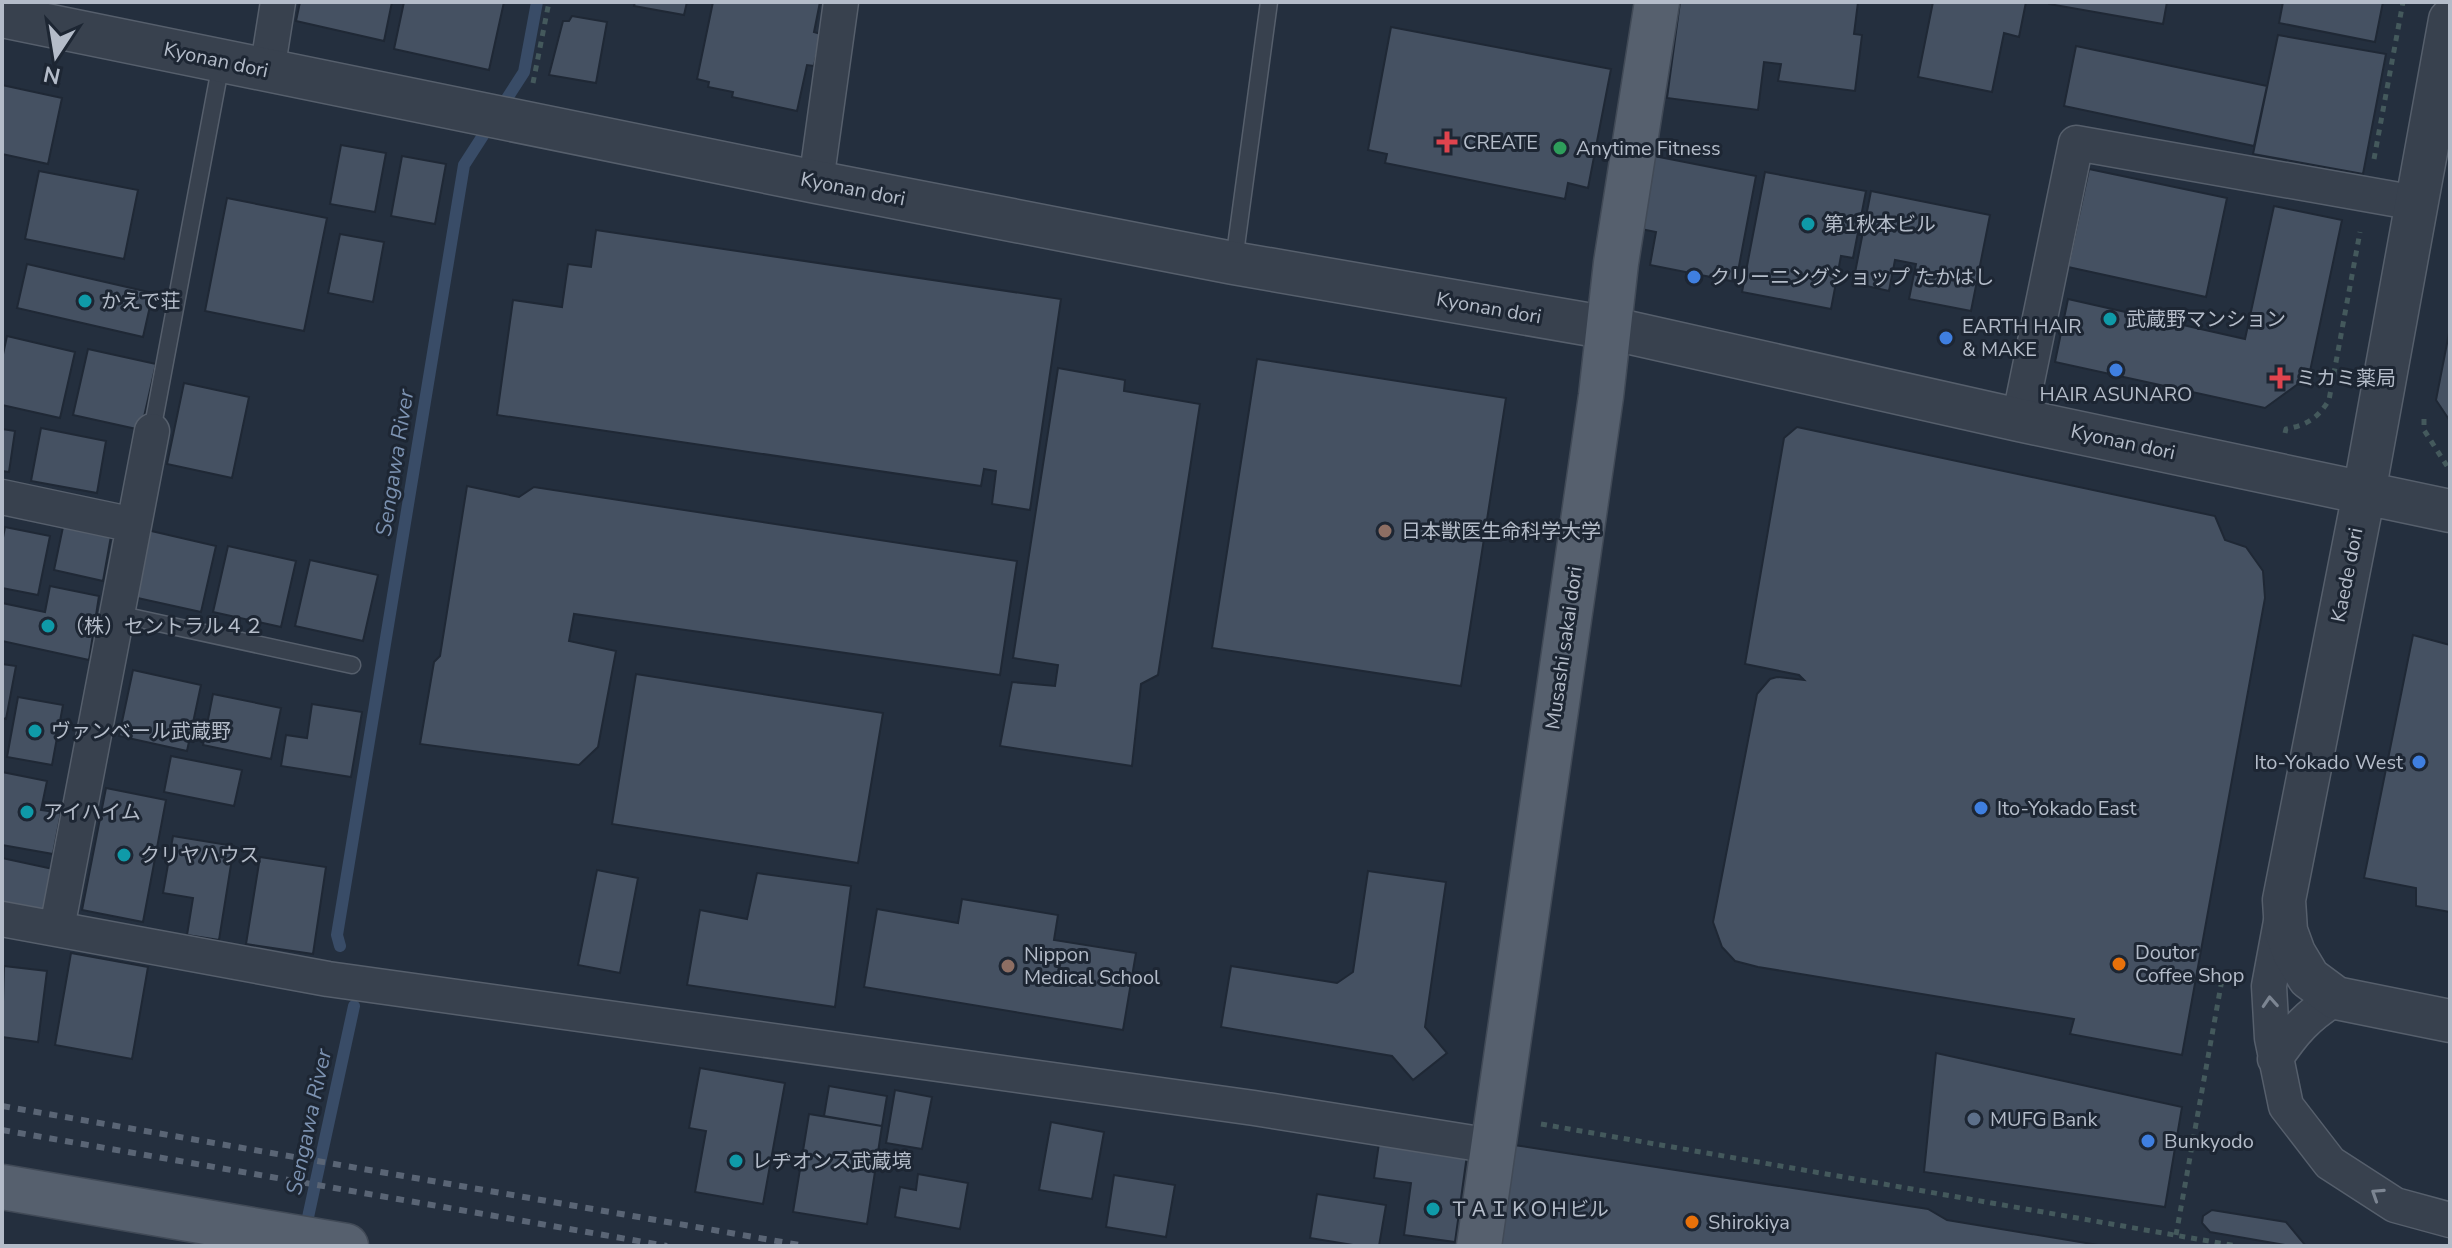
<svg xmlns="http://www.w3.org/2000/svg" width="2452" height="1248" font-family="'Nunito Sans','Noto Sans JP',sans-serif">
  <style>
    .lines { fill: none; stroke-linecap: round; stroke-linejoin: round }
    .stream { stroke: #394c67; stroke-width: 12 }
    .building { fill: #455162; stroke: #1f2835; stroke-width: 2 }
    .service-casing { stroke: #565f6c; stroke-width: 19 }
    .minor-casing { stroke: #565f6c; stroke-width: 37 }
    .tertiary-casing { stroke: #565f6c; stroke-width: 45 }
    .primary-casing { stroke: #414a57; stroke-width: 47 }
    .path { stroke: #44595c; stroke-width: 5; stroke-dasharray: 6 6; stroke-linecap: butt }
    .service { stroke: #38414e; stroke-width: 16 }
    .minor { stroke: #38414e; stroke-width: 34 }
    .tertiary { stroke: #38414e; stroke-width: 42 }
    .primary { stroke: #56606e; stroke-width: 44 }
    .rail { stroke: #5a6575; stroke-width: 6; stroke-dasharray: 8 8; stroke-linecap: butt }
    .oneway { stroke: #7c8592 }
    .health-dot { fill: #e0444e; stroke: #1d2633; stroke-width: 3 }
    .leisure-dot { fill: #2e9e5b; stroke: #1d2633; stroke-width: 3 }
    .culture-dot { fill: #0f9aa8; stroke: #1d2633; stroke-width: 3 }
    .shop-dot { fill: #3f7fe0; stroke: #1d2633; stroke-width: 3 }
    .education-dot { fill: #8d6e63; stroke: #1d2633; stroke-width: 3 }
    .food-dot { fill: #e8710a; stroke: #1d2633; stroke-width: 3 }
    .service-dot { fill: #5c6f8a; stroke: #1d2633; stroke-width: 3 }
    .labels { text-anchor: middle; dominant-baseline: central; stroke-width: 6; stroke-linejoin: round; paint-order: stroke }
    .street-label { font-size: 20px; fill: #b4bcc9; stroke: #1d2633 }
    .poi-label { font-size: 20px; fill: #b4bcc9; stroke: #1d2633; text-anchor: start }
    .water-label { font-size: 22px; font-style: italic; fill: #7c92b1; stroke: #1d2633 }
  </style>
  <rect width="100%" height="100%" fill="#242f3e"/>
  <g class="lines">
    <path class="stream" d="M340 946 337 935 464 165 524 72 537 2
      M305 1231 354 1006"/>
  </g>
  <path class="building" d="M300 2H392L384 41 296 21Z
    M404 2H504L489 70 394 49Z
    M635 2H687L684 15 634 6Z
    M713 2H820L814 32 821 34 814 66 807 65 797 111 732 97 733 92 708 87 709 82 697 79Z
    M1680 2H1858L1854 34 1862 35 1855 91 1778 81 1781 64 1764 62 1758 110 1667 98Z
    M1933 2H2026L2019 37 2004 33 1992 92 1918 77Z
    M2049 2H2167L2163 24 2049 4Z
    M2283 2H2383L2375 42 2279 23Z
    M572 16 607 22 596 83 549 75 563 21H569Z
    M1391 27 1611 69 1588 188 1568 183 1565 199 1385 163 1387 154 1368 150Z
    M2278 35 2386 54 2363 174 2253 154Z
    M2076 46 2267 86 2254 146 2064 106Z
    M2 85 62 98 48 164 2 154Z
    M341 145 386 153 375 212 330 204Z
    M1649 155 1756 176 1736 282 1650 265 1656 232 1636 228Z
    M402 156 446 164 435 224 391 216Z
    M2089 169 2227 198 2206 297 2068 267Z
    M39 171 138 190 124 259 25 239Z
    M1765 172 1866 191 1853 258 1841 256 1831 309 1742 292Z
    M1871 191 1990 215 1971 311 1909 299 1916 264 1895 260 1889 291 1853 283Z
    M227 198 327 218 304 331 205 311Z
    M2274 206 2342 220 2309 376 2265 408 2055 362 2068 299 2245 339Z
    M596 230 1061 299 1030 510 992 504 996 471 984 469 981 486 497 415 513 300 562 307 568 264 591 267Z
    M340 234 384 242 373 302 328 293Z
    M27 264 153 293 143 337 17 308Z
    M2450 328V421L2436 400Z
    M7 336 75 352 60 418 2 405V359Z
    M88 349 156 364 141 430 73 415Z
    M1257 359 1506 398 1461 686 1212 648Z
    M1058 368 1125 380 1124 391 1200 404 1158 675 1141 684 1132 766 1000 746 1012 682 1055 686 1058 665 1013 658Z
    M184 383 249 397 232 478 167 464Z
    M1797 427 2215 516 2225 540 2246 547 2263 571 2265 598 2182 1055 2070 1034 2074 1019 1758 967 1735 961 1722 947 1713 922 1757 694 1770 679 1777 677 1804 680 1799 675 1745 664 1784 438Z
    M41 428 106 441 97 493 31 481Z
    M2 429 15 431 9 472 2 471Z
    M467 486 519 497 534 487 1017 561 1000 675 574 614 569 641 616 651 598 747 579 765 420 744 434 662 440 656Z
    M5 527 50 536 38 595 2 588V543Z
    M63 527 111 536 103 581 54 570Z
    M147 530 216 546 201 612 133 597Z
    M228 546 296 561 281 627 213 612Z
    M310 560 378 575 363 641 295 626Z
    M50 586 99 596 89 660 2 641V603L45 612Z
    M2413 635 2450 645V912L2416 906V888L2364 878Z
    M2 664 16 666 6 719 2 718Z
    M133 670 201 685 187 751 119 736Z
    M636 674 883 713 858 863 612 824Z
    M213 694 281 708 271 759 203 745Z
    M18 697 63 705 52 765 7 757Z
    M312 704 362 712 351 777 281 766 286 735 307 738Z
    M171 756 242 770 234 806 164 792Z
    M2 772 47 781 41 810 61 813 53 854 2 845Z
    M106 788 166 800 143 922 82 910Z
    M173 836 234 846 219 940 187 935 193 898 163 893Z
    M260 857 326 867 313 954 246 944Z
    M2 858 53 869 42 920 2 912Z
    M597 870 638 878 620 973 578 965Z
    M1368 871 1446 882 1425 1027 1447 1053 1413 1080 1392 1056 1221 1027 1231 966 1337 983 1353 972Z
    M757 873 851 886 835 1007 687 985 700 910 747 919Z
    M962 899 1058 915 1054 940 1136 953 1123 1030 864 987 877 909 958 923Z
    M71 953 148 967 132 1059 55 1045Z
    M4 966 47 971 38 1042 2 1037Z
    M1936 1053 2182 1107 2165 1207 1924 1172Z
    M700 1068 785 1083 763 1204 695 1192 706 1131 689 1128Z
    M829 1086 887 1096 882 1126 824 1116Z
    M895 1090 932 1097 922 1149 886 1143Z
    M809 1114 882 1126 867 1224 793 1212Z
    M1051 1122 1104 1132 1092 1199 1039 1190Z
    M1379 1143 1467 1155 1455 1242 1404 1235 1411 1183 1374 1178Z
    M1514 1145 1928 1209 1947 1220 2104 1246H1491Z
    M918 1174 968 1183 960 1229 895 1217 900 1187 916 1190Z
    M1114 1175 1175 1185 1166 1237 1106 1227Z
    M1317 1194 1386 1205 1379 1246H1359L1310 1238Z
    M2212 1210 2286 1222 2306 1246H2291L2210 1232 2202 1223 2203 1216Z"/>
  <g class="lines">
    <g class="service-casing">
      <path id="service" d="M1234 261 1269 2
        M152 431 221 63
        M117 614 352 665"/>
    </g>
    <g class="minor-casing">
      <path id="minor" d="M267 71 278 2
        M816 182 841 2
        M2019 420 2076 143 2416 203
        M2 497 134 525
        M2282 916 2269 986 2272 1038 2286 1106 2330 1163 2395 1205 2450 1220
        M2 919 328 979 1254 1108 1492 1146
        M57 928 152 431
        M2275 1059C2294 1031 2307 1016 2336 998"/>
    </g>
    <g class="tertiary-casing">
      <path id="tertiary" d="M2 16 816 182 1233 263 1609 328 2019 420 2450 511
        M2450 20 2364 493 2284 900 2286 931 2294 953 2309 978 2336 998 2450 1021"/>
    </g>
    <g class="primary-casing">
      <path id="primary" d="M2 1187 346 1246
        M1479 1246 1601 396 1616 263 1657 2"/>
    </g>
    <path class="path" d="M533 83 549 2
      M2374 159 2403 2
      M2424 419V430L2447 466
      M2285 433 2286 429C2307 425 2318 418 2329 400L2360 232
      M1541 1124 2237 1246
      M2176 1235 2223 974"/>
    <use href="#service" class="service"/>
    <use href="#minor" class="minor"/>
    <use href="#tertiary" class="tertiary"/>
    <use href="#primary" class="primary"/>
    <path class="rail" d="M2 1106 805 1246
      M2 1130 667 1246"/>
  </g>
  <defs><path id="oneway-chevron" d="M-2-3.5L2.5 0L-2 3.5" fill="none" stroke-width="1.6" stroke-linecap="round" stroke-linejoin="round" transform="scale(2)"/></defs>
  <g class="oneway">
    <use href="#oneway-chevron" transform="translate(2270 1002) rotate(-94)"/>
    <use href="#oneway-chevron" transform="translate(2377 1194) rotate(-147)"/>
  </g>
  <g class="health-dot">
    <path d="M1443 130h8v8h8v8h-8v8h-8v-8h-8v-8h8z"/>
    <path d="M2276 366h8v8h8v8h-8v8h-8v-8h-8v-8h8z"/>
  </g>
  <circle class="leisure-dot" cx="1560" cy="148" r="8"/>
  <g class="culture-dot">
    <circle cx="1808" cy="224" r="8"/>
    <circle cx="85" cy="301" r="8"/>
    <circle cx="2110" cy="319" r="8"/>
    <circle cx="48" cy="626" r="8"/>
    <circle cx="35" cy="731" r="8"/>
    <circle cx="27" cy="812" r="8"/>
    <circle cx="124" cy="855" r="8"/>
    <circle cx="736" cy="1161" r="8"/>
    <circle cx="1433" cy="1209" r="8"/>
  </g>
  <g class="shop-dot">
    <circle cx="1694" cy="277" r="8"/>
    <circle cx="1946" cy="338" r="8"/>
    <circle cx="2116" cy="370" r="8"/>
    <circle cx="2419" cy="762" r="8"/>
    <circle cx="1981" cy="808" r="8"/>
    <circle cx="2148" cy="1141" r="8"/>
  </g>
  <g class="education-dot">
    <circle cx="1385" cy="531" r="8"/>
    <circle cx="1008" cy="966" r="8"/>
  </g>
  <g class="food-dot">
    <circle cx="2119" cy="964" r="8"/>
    <circle cx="1692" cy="1222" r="8"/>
  </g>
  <circle class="service-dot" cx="1974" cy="1119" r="8"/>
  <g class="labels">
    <g class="street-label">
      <text transform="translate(216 60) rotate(12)">Kyonan dori</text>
      <text transform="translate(853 189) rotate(11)">Kyonan dori</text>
      <text transform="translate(1489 308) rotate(10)">Kyonan dori</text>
      <text transform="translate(2123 442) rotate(12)">Kyonan dori</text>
      <text transform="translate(2347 575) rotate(-79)">Kaede dori</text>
      <text transform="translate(1564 648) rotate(-82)">Musashi sakai dori</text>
    </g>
    <g class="poi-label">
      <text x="1463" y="142">CREATE</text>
      <text x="1576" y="148">Anytime Fitness</text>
      <text x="1824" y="224">第1秋本ビル</text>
      <text x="1710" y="277">クリーニングショップ たかはし</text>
      <text x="101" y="301">かえで荘</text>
      <text x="2126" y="319">武蔵野マンション</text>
      <text x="1962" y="326">EARTH HAIR<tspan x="1962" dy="23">&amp; MAKE</tspan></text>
      <text x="2296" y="378">ミカミ薬局</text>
      <text x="2116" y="394" text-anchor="middle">HAIR ASUNARO</text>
      <text x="1401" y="531">日本獣医生命科学大学</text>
      <text x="64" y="626">（株）セントラル４２</text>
      <text x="51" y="731">ヴァンベール武蔵野</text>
      <text x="2403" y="762" text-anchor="end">Ito-Yokado West</text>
      <text x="1997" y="808">Ito-Yokado East</text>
      <text x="43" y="812">アイハイム</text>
      <text x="140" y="855">クリヤハウス</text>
      <text x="2135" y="952">Doutor<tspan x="2135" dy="23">Coffee Shop</tspan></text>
      <text x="1024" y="954">Nippon<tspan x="1024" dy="23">Medical School</tspan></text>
      <text x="1990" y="1119">MUFG Bank</text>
      <text x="2164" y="1141">Bunkyodo</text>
      <text x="752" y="1161">レヂオンス武蔵境</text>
      <text x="1449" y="1209">ＴＡＩＫＯＨビル</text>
      <text x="1708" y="1222">Shirokiya</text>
    </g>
    <g class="water-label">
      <text transform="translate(395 463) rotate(-81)">Sengawa River</text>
      <text transform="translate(309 1122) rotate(-78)">Sengawa River</text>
    </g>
  </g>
  <rect width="2452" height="1248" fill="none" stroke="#b4bcc9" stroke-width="8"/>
  <g transform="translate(56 56) rotate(192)" stroke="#1d2633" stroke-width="6" paint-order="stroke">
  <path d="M0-6L14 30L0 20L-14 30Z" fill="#b4bcc9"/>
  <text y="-12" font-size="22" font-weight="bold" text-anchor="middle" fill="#b4bcc9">N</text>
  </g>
</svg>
